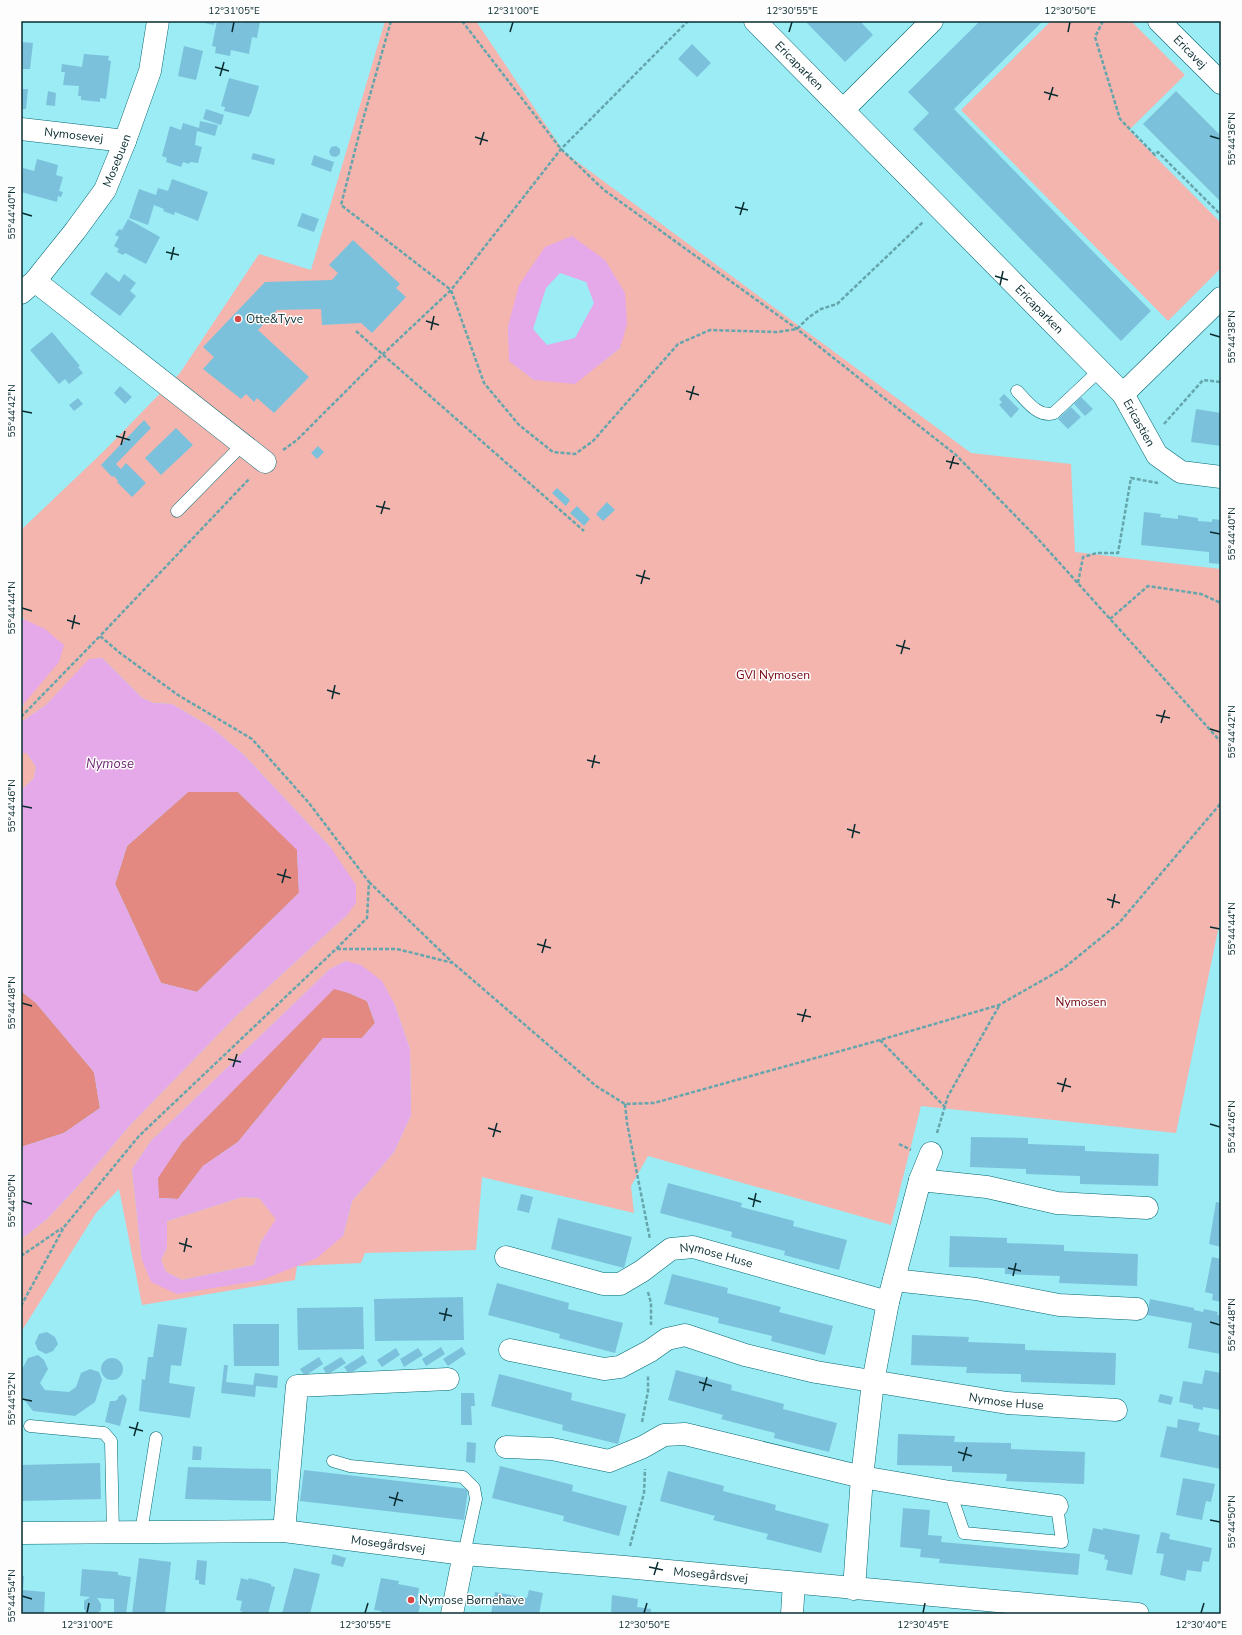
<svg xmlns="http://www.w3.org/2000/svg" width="1242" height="1635" font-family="'Nunito Sans',sans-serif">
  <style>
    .green { fill: #f4b5af; fill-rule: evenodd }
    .forest { fill: #e38982 }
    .water { fill: #e5a8e9; fill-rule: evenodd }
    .building { fill: #7cc1dc }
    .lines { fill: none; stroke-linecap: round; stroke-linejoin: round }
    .lane-casing { stroke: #036770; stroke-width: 13 }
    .street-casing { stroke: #036770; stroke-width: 23 }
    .path { stroke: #65a5ac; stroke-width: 2.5; stroke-dasharray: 4 2; stroke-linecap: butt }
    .lane { stroke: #fff; stroke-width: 12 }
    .street { stroke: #fff; stroke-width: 22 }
    .tram { stroke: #234f53; stroke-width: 1 }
    .ticks { fill: none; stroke: #092c30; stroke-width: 1.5 }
    .poi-dot { fill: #d54644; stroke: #fdfdfd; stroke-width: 1.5 }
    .labels { text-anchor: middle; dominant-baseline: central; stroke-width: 3; stroke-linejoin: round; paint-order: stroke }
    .street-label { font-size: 12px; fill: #092c30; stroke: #fdfdfd }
    .poi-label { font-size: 12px; fill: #092c30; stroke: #fdfdfd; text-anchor: start }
    .park-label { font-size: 12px; fill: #71000c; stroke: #fdfdfd }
    .water-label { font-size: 13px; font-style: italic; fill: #6e2773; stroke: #fdfdfd }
    .neatline { fill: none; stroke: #092c30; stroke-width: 1.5 }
    .ticks-label { font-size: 10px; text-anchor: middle; fill: #092c30 }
  </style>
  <rect width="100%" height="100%" fill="#9becf5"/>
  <path class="green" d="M385 21H476L564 152 971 453 1071 464 1075 552 1221 569V916L1176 1133 921 1106 891 1225 648 1156 631 1186 634 1213 482 1177 476 1250 365 1253 361 1263 297 1266 295 1280 142 1305 119 1189 96 1213 21 1332V1239L47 1219 86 1177 131 1124 239 1013 347 915 331 848 244 755 212 728 172 704 153 703 142 698 102 658 89 660 46 705 21 722V707L24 705V618H21V530L104 451 180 373 259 254 311 270ZM572 236 620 348 600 364 534 380 510 361 508 326ZM346 961 394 1003 410 1049 411 1115 394 1152 352 1201 343 1236 177 1294 142 1260 132 1169 151 1141 330 969Z
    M1051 21H1131L1185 75 1129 130 1221 223V268L1168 321 961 110Z
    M21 753H27L36 767 34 778 21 791Z
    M242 1197 259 1198 277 1219 261 1242 254 1265 182 1280 166 1272 161 1260 167 1247V1221Z"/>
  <path class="forest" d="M188 792H238L297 849 299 893 197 992 161 983 115 884 127 846Z
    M334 988 349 993 367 1001 375 1023 362 1038H323L238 1142 203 1166 178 1199 159 1198 157 1178 182 1142Z
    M21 991 36 1003 94 1072 100 1108 64 1133 21 1147Z"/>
  <path class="water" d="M572 236 605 260 625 293 627 324 620 348 575 384 534 380 509 361 508 326 519 285 545 247ZM560 273 586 282 594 303 575 338 547 345 533 329 546 288Z
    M21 618 45 629 64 645 59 662 21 707Z
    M102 658 142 698 153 703 172 704 212 728 244 755 331 848 356 885V903L347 915 239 1013 131 1124 86 1177 47 1219 21 1239V1147L64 1133 100 1108 94 1072 36 1003 21 991V791L34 778 36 767 27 753H21V722L46 705 89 659ZM188 792H238L297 850 299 893 197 992 161 983 115 884 127 846Z
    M346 961 361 965 382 981 394 1003 410 1049 411 1115 394 1152 352 1201 343 1236 317 1258 262 1280 177 1294 151 1282 142 1260 132 1169 151 1141 330 969ZM334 989 349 993 367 1001 375 1023 362 1038H323L238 1142 203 1166 178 1199 159 1198 158 1178 182 1142ZM242 1197 259 1198 276 1219 261 1242 254 1265 182 1280 166 1272 161 1260 167 1247V1221Z"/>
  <path class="building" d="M195 21H215L214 25Z
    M217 21 244 23 245 21H260L257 38 252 37 249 54 231 50 230 56 215 53 216 47 212 46Z
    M805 21H860L873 35 845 62Z
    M980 21H1043L954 109 1151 311 1121 341 913 129 929 113 908 92Z
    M21 42 33 43 30 69H22V72Z
    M692 44 711 63 697 77 678 59Z
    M184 46 203 51 196 80 178 76Z
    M84 54 109 56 108 60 111 61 106 99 100 98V102L81 100V96H78L79 86 63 85 65 72H61L62 64 82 67Z
    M229 78 259 86 251 114H250L249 117 224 111 225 107 221 106Z
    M21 89H28L26 109H21Z
    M48 91 56 93 55 106 46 105Z
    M1176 91 1221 136V202L1143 124Z
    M206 109 224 115 221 125 203 119Z
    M200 121 218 125 215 136 197 131 195 145 202 147 198 163 190 162 189 164 183 162 181 167 166 162 167 158 162 156 170 126 181 130 183 123 199 128Z
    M336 146 340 149V154L336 157 331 156 329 152 331 147Z
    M253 153 275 159 274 165 251 159Z
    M314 155 334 162 331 172 311 165Z
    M37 159 58 165 56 175 63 177 59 191 63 192 61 197 58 196 57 202 21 192 23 168 34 171Z
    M172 179 208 192 198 221 175 212 174 215 163 211 164 209 154 205 148 225 129 218 139 189 156 195 158 188 168 191Z
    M302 213 319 219 314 232 297 226Z
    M128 219 160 237 146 264 125 253 123 255 117 252 119 249 114 246 119 237 115 235 119 229 122 230Z
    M353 240 400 284 396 288 406 297 372 333 361 323 322 325 321 309 277 310 258 330 309 377 274 413 257 398 254 402 246 394 241 399 203 369 214 357 203 347 265 282 332 280 338 273 329 265Z
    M106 272 119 282 124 274 136 283 130 291 136 296 120 316 90 294Z
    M52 332 80 366 78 367 83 373 69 384 65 379 59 384 30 350Z
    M120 386 132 397 125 404 114 393Z
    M1004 394 1019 409 1011 418 999 405 1002 402 999 399Z
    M1081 397 1093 409 1085 416 1074 404Z
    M78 398 83 404 74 411 69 405Z
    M1071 407 1081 417 1068 429 1058 419Z
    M1196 409 1221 413V446L1191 442Z
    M144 420 151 428 116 464 121 469 126 463 146 483 132 497 117 482 118 481 114 476 112 477 101 465Z
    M176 428 193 445 161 475 145 458Z
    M318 446 324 452 317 459 311 453Z
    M557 488 570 500 566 506 552 493Z
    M607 502 615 510 603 521 596 514Z
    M577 506 590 519 584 526 570 513Z
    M1144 512 1161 514 1160 517 1178 519V515L1198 518V521L1212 522V519L1221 520V564L1209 563V552L1141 545Z
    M971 1137 1028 1138V1144L1085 1146V1151L1159 1154 1158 1186 1080 1184V1176L1026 1174V1169L970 1167Z
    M668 1183 742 1203 741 1207 794 1221 793 1226 847 1240 839 1270 784 1255 785 1251 731 1237 732 1232 660 1213Z
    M521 1194 533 1197 529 1213 517 1210Z
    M1216 1202 1221 1203V1247L1209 1244Z
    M558 1218 632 1237 624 1268 551 1249Z
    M950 1236 1007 1238V1243L1064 1245V1251L1138 1254 1137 1286 1059 1283 1060 1276 1005 1274V1268L949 1267Z
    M1212 1257 1221 1259V1302L1212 1300 1213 1294 1205 1292Z
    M672 1274 728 1288 727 1293 781 1307 779 1312 833 1326 825 1355 771 1341 772 1336 718 1323 719 1318 664 1304Z
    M497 1283 569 1303 568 1309 623 1323 615 1353 559 1338 560 1334 488 1315Z
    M463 1297 464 1340 375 1341 374 1299Z
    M1150 1299 1194 1308V1314V1310L1203 1312 1204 1309 1218 1312 1217 1315H1221V1354L1188 1348 1192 1323 1147 1315Z
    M363 1307 364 1349 298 1350 297 1308Z
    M158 1324 187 1328 181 1366 171 1365 169 1383 195 1387 190 1418 139 1411 142 1379 145 1380 148 1357H153Z
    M233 1324H279V1366H234Z
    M47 1332 55 1337 58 1344 53 1351 46 1354 38 1350 35 1343 39 1334Z
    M912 1335 969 1337 968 1342 1025 1344V1350L1116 1353 1115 1385 1021 1382V1374L966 1373 967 1367 911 1365Z
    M441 1347 445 1354 426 1366 422 1359Z
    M462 1347 466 1354 448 1366 443 1359Z
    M396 1348 400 1355 382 1367 377 1360Z
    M418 1348 423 1355 404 1367 400 1359Z
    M38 1355 44 1360 48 1369 40 1383 45 1390 69 1392 76 1387 81 1373 90 1369 99 1372 102 1380 95 1402 75 1416 33 1411 21 1396V1371L28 1358Z
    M363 1355 367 1363 349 1374 344 1367Z
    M319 1357 323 1364 305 1376 300 1369Z
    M341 1357 346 1363 327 1375 323 1368Z
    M101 1369a11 11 0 1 1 22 0a11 11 0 1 1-22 0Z
    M224 1365H228L226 1382 253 1385 255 1373 278 1376 277 1388 256 1386 255 1397 221 1393Z
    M676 1370 732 1385 731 1390 784 1404 783 1409 837 1423 829 1452 774 1438 775 1433 721 1419 723 1415 668 1400Z
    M1205 1370 1221 1373V1410L1203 1407V1410L1193 1408V1405L1179 1402 1183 1381 1202 1384Z
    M499 1374 572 1393 571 1400 626 1414 618 1444 562 1430 563 1425 491 1406Z
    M461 1393H474L475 1406H471L472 1425H461Z
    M123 1394 127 1399 120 1426 105 1422 110 1401H115L118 1399V1397Z
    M1160 1394 1173 1397 1171 1405 1158 1402Z
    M1178 1419 1200 1423 1198 1431 1221 1436V1469L1160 1457 1167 1426 1177 1428Z
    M898 1434 955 1436 954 1442 1011 1443V1449L1085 1452 1084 1484 1006 1481 1007 1474 952 1472V1466L897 1465Z
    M467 1442 476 1443 475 1463 466 1462Z
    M193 1446 202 1447 201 1460H192Z
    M100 1463 101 1499 21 1501V1465Z
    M500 1466 573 1485 572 1491 627 1506 619 1536 563 1521 564 1516 492 1498Z
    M188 1467 271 1469V1501L185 1499Z
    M304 1470 468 1489 464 1520 300 1501Z
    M668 1471 724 1486 723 1491 776 1505 775 1510 829 1524 821 1553 766 1539 768 1534 713 1520 715 1516 660 1501Z
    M1183 1478 1215 1484 1211 1502 1206 1501 1202 1520 1176 1515Z
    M903 1508 930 1510 928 1535 942 1536 941 1542 1080 1554 1078 1575 939 1563 940 1559 920 1557 921 1549 900 1547Z
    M1093 1528 1103 1530V1528L1140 1535 1132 1575 1106 1570 1108 1560 1104 1559 1105 1555 1088 1551Z
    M1161 1532 1170 1534 1169 1539 1212 1548 1209 1562 1203 1561 1201 1572 1187 1570 1185 1581 1160 1575 1164 1554 1156 1553Z
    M333 1554 346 1558 343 1567 331 1564Z
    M139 1558 171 1562 165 1614H132Z
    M197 1560 207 1561 205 1585 199 1584V1580H195Z
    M294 1568 320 1574 310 1614H282Z
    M82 1569 118 1572V1575L131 1577 126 1614H114V1599L97 1598 101 1604V1610L96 1614H88L84 1609V1601L90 1597 80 1596Z
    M21 1576H24L23 1590 45 1592 44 1614H21Z
    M241 1578 248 1580 249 1578 271 1584V1586L275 1587 268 1614H241L242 1611H240L242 1601 236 1600Z
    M381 1578 399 1581 398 1584 419 1588 417 1601 421 1602 418 1614H380L381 1611 374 1610Z
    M529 1590 543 1593 539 1614H491L495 1592 527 1598Z
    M612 1595 638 1599 637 1607 651 1609V1614H620L611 1612Z"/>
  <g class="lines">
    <g class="lane-casing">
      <path id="lane" d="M1017 391C1027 401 1038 418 1054 413L1100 370
        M177 511 243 444
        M30 1426 104 1433 111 1441 113 1533
        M333 1461 350 1466 463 1477 474 1488 476 1499 464 1554
        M950 1492 964 1533 1062 1542 1057 1506
        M141 1532 156 1438"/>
    </g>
    <g class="street-casing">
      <g id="street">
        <path id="s1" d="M755 21 1123 394 1157 455 1181 472 1221 477"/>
        <path id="s2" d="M1159 21 1221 83"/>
        <path d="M844 109 932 21"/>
        <path id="s3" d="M21 129 125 141"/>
        <path d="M35 281 265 462"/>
        <path id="s4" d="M21 293 35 281 75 231 105 190 125 141 150 71 158 21"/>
        <path d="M1123 394 1221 298"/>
        <path d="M920 1180 987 1187 1057 1203 1147 1208"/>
        <path id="s5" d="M506 1257 603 1284H620L642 1271 671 1249 693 1247 888 1302"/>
        <path d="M894 1280 976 1289 1059 1305 1137 1309"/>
        <path id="s6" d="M510 1350 604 1369 620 1367 650 1351 667 1339 685 1335 745 1355 816 1372 1007 1403 1116 1410"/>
        <path d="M506 1447 552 1449 609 1461 643 1447 664 1435 685 1434 862 1477 950 1492 1057 1506"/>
        <path d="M284 1531 297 1386 448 1379"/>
        <path id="s7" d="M21 1533 284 1531 464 1554 625 1567 1138 1614"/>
        <path d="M854 1589 862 1477 873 1382 888 1302 920 1180 931 1153"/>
        <path d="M452 1614 464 1554"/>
        <path d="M792 1614 794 1583"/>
      </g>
    </g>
    <path class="path" d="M391 21 362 123 341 205 451 290 484 383 519 425 553 452 575 454 593 441 678 344 710 330 777 332 797 329 809 317 821 309 837 304 923 222
      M462 21 561 149 604 190 797 329 956 455 1038 539 1221 742
      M1103 21 1095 37 1120 119 1155 155 1158 152 1221 215
      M356 331 584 531
      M1164 424 1203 380 1221 382
      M283 450 297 440 382 355 451 290 561 149 688 21
      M1078 583 1083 557 1097 553H1118L1131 478 1158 483
      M1110 619 1148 586 1201 594 1221 603
      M21 717 100 636
      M369 882 452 962
      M337 949H397L453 963 596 1086 625 1104 654 1103 880 1040 999 1005 1064 968 1119 923 1221 803
      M880 1040 945 1107
      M625 1104 627 1123 650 1239
      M937 1133 948 1096 999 1006
      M899 1144 911 1150
      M21 1256 62 1228
      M648 1292 651 1303V1325
      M21 1306 64 1227 139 1136 336 949 367 918 369 882 309 803 252 739 178 695 120 653 100 636 250 478
      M642 1422 648 1391V1376
      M630 1546 644 1493 645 1469"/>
    <use href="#lane" class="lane"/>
    <use href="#street" class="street"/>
    <path class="tram" d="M1220 21 1221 22"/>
  </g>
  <path class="ticks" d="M232 32 234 22M510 32 513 22M789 32 792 22M1068 32 1070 22M215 67 229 71M220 76 224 62M1044 92 1058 96M1049 100 1053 87M1210 136 1220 139M475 137 488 141M480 145 484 132M735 207 748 210M22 213 32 216M740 215 744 202M166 252 179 255M171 260 174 247M995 276 1008 280M1000 285 1003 271M426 321 439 325M431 330 434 316M1210 334 1220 337M686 391 699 395M690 400 694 386M22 411 32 413M116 436 130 440M121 445 125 431M946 461 959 464M950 469 954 456M376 506 390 509M381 514 385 501M1210 532 1220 534M636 575 650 579M641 584 645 570M22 608 32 611M67 620 80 624M72 629 75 615M896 645 910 649M901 654 905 640M327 690 340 694M332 699 335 685M1156 715 1170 718M1161 723 1165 710M1210 729 1220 732M587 760 600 763M592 768 595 755M22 806 32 808M847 829 860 833M852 838 855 824M277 874 291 878M282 883 286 869M1107 899 1120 903M1112 908 1115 894M1210 927 1220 929M537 944 551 948M542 953 546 939M22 1003 32 1006M797 1014 811 1017M802 1022 806 1009M228 1059 241 1062M233 1067 237 1054M1057 1083 1071 1087M1062 1092 1066 1078M1210 1124 1220 1127M488 1128 501 1132M493 1137 497 1123M748 1198 761 1202M22 1201 32 1204M753 1207 756 1193M179 1243 192 1247M184 1252 187 1238M1008 1268 1021 1271M1013 1276 1016 1263M439 1313 452 1316M444 1321 447 1308M1210 1322 1220 1325M699 1382 712 1386M703 1391 707 1377M22 1399 32 1401M129 1427 143 1431M134 1436 138 1422M958 1452 972 1456M963 1461 967 1447M389 1497 403 1501M394 1506 398 1492M1210 1520 1220 1522M649 1567 663 1570M654 1575 658 1562M22 1596 32 1599M87 1613 89 1603M365 1613 368 1603M644 1613 647 1603M923 1613 925 1603M1201 1613 1204 1603"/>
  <g class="poi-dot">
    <circle cx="238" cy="319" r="4"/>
    <circle cx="411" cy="1600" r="4"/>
  </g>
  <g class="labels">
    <g class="street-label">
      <text stroke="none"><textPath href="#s2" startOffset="44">Ericavej</textPath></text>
      <text stroke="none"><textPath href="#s1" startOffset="63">Ericaparken</textPath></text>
      <text stroke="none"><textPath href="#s3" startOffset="53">Nymosevej</textPath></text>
      <text stroke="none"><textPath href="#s4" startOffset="165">Mosebuen</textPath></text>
      <text stroke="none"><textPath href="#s1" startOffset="405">Ericaparken</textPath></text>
      <text stroke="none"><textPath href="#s1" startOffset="557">Ericastien</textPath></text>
      <text stroke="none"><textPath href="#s5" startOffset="226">Nymose Huse</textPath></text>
      <text stroke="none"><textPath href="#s6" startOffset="514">Nymose Huse</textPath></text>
      <text stroke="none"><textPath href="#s7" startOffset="368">Mosegårdsvej</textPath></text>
      <text stroke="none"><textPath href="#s7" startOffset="692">Mosegårdsvej</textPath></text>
    </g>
    <g class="poi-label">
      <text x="246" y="319">Otte&amp;Tyve</text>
      <text x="419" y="1600">Nymose Børnehave</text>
    </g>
    <g class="park-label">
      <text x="773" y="675">GVI Nymosen</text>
      <text x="1081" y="1002">Nymosen</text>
    </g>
    <g class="water-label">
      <text x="110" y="764">Nymose</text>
    </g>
  </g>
  <rect width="1242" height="1635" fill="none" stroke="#fdfdfd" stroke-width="44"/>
  <rect x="22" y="22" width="1198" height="1591" class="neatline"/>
  <g class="ticks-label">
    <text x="234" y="14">12°31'05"E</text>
    <text x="513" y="14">12°31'00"E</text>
    <text x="792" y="14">12°30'55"E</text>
    <text x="1070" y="14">12°30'50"E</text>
    <text transform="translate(1231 139) rotate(-90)" y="4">55°44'36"N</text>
    <text transform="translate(11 213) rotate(-90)" y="4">55°44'40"N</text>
    <text transform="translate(1231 337) rotate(-90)" y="4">55°44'38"N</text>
    <text transform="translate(11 411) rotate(-90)" y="4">55°44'42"N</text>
    <text transform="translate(1231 534) rotate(-90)" y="4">55°44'40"N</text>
    <text transform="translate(11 608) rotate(-90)" y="4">55°44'44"N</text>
    <text transform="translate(1231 732) rotate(-90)" y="4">55°44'42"N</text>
    <text transform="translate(11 806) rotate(-90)" y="4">55°44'46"N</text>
    <text transform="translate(1231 929) rotate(-90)" y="4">55°44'44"N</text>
    <text transform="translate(11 1003) rotate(-90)" y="4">55°44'48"N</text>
    <text transform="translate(1231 1127) rotate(-90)" y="4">55°44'46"N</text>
    <text transform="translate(11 1201) rotate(-90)" y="4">55°44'50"N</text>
    <text transform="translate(1231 1325) rotate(-90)" y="4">55°44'48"N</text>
    <text transform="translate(11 1399) rotate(-90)" y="4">55°44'52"N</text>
    <text transform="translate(1231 1522) rotate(-90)" y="4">55°44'50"N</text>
    <text transform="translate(11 1596) rotate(-90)" y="4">55°44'54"N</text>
    <text x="87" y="1628">12°31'00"E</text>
    <text x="365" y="1628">12°30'55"E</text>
    <text x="644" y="1628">12°30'50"E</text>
    <text x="923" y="1628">12°30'45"E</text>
    <text x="1201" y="1628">12°30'40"E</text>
  </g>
</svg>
